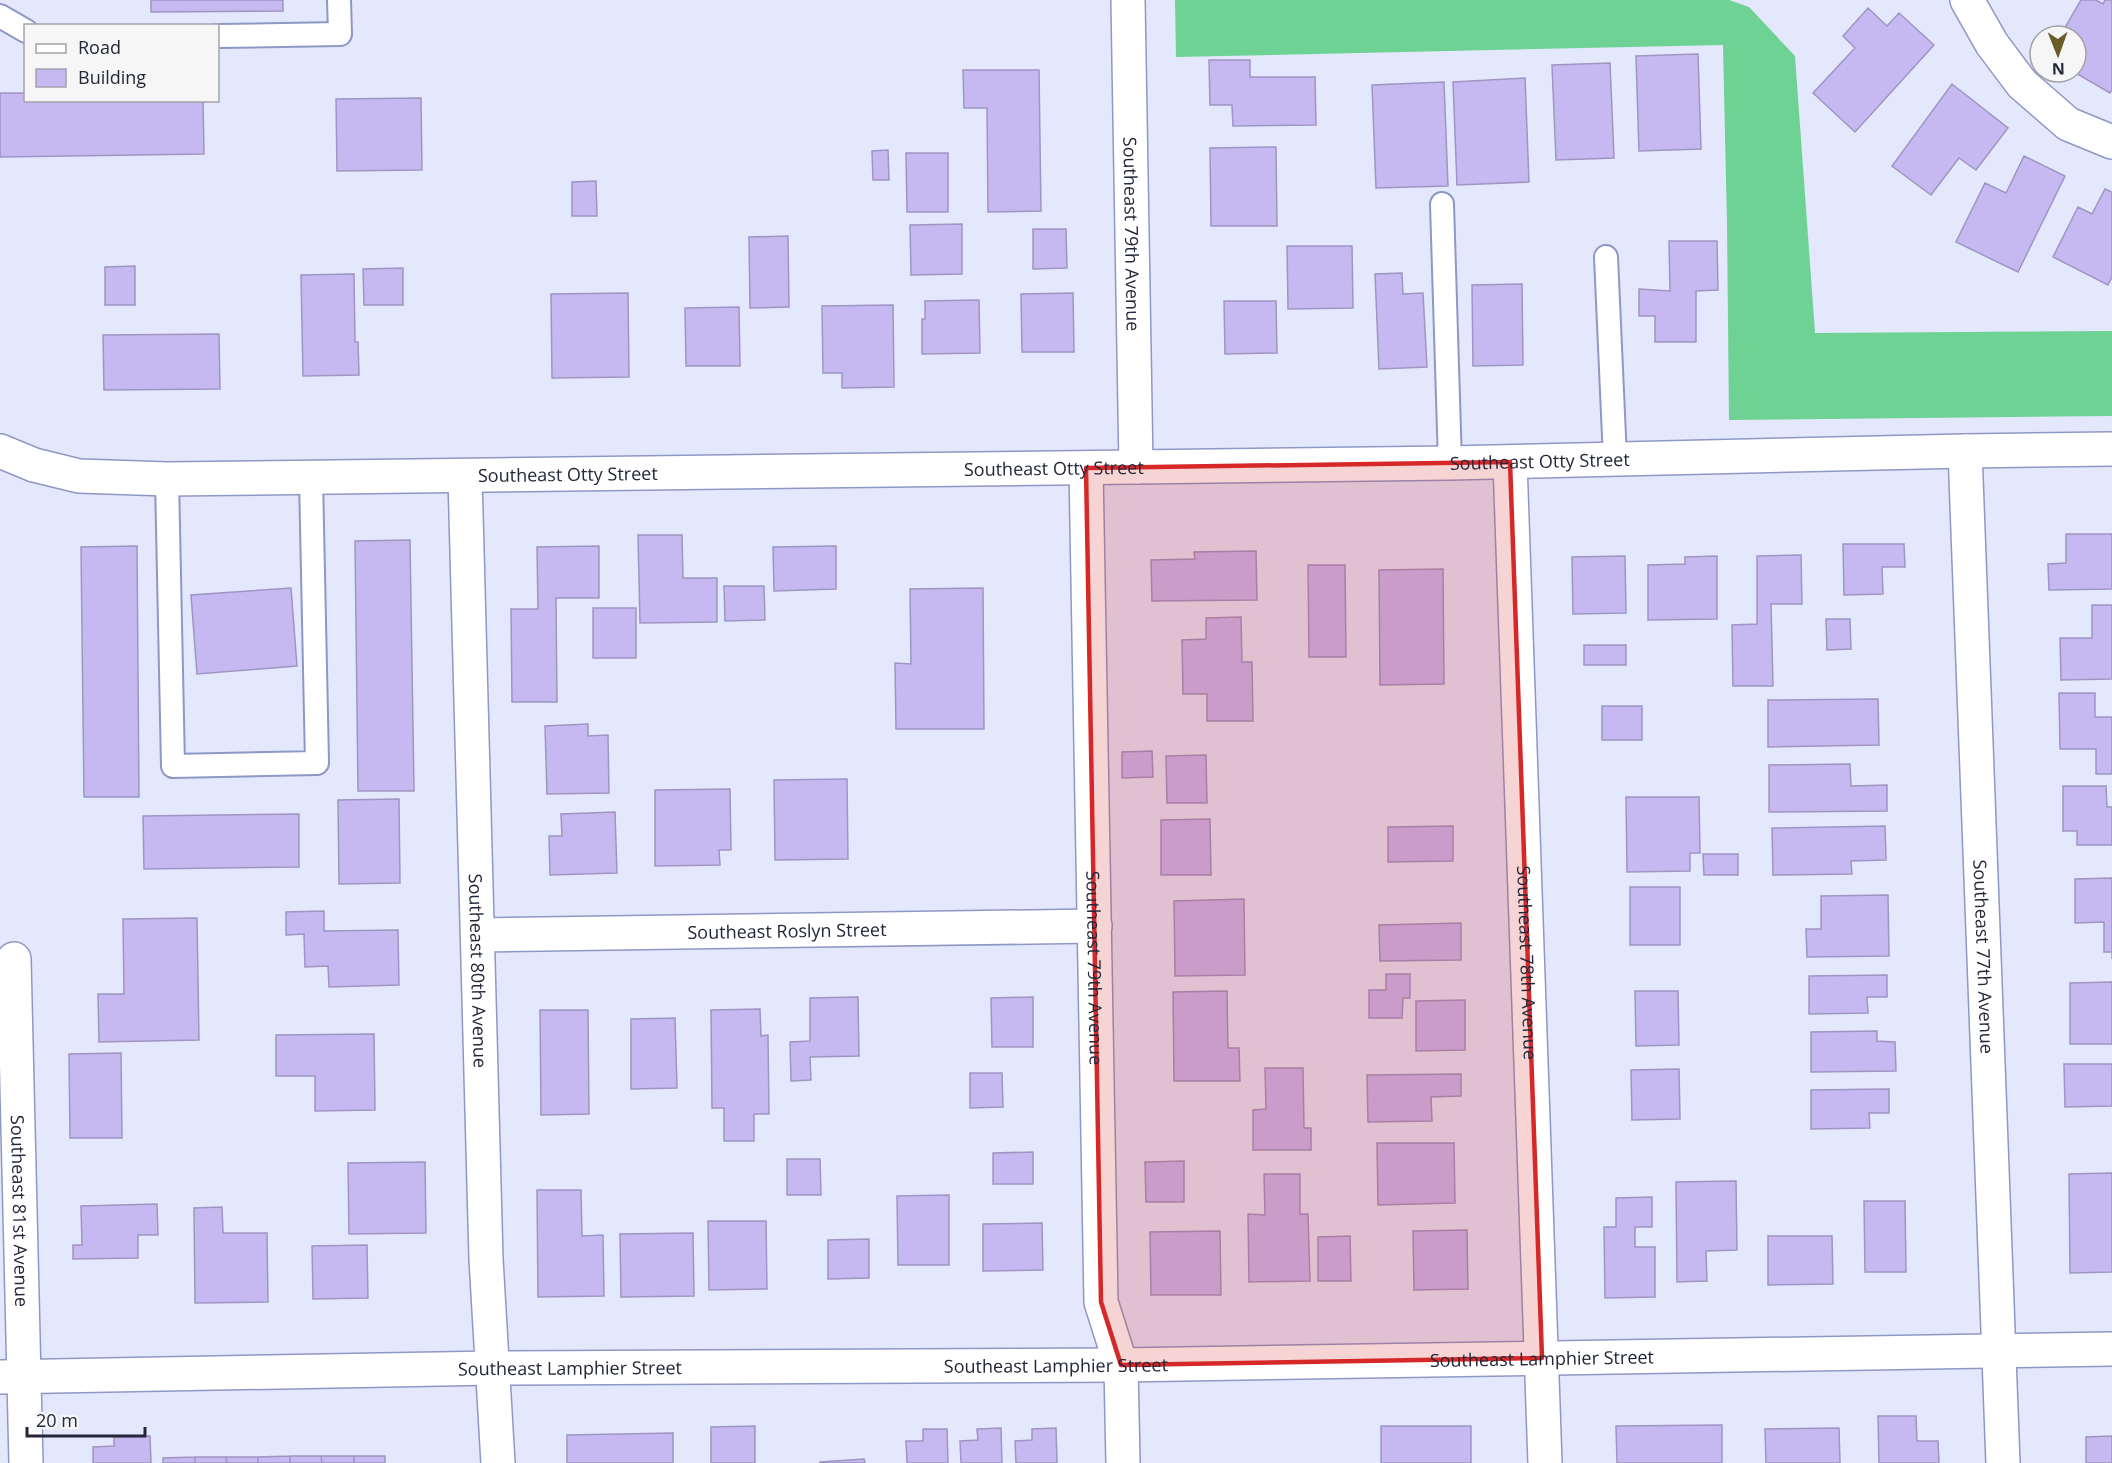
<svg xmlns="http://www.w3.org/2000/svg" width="2112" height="1463" font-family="'Open Sans',sans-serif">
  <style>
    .forest { fill: #6dd293 }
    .building { fill: #c6b9f2; stroke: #9f95c2; stroke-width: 1.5 }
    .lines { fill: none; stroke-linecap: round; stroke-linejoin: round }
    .service-casing { stroke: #8e98c5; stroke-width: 26 }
    .minor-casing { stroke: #8e98c5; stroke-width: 36 }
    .service { stroke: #fff; stroke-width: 22 }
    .minor { stroke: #fff; stroke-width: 33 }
    .marked { fill: #d62828; fill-opacity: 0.2; stroke: #d62828; stroke-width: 4.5; stroke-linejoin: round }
    .labels { text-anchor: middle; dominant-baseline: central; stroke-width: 5; stroke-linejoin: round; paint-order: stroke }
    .street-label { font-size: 18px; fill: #232739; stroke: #f6f6f6 }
  </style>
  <rect width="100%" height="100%" fill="#e4e8fc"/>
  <path class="forest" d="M1175 0H1729L1749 7 1795 56 1815 333 2112 331V416L1729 420 1727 224 1723 45 1176 57Z"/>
  <path class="building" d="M151 0H283V11L151 12Z
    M2081 0H2096L2103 4 2105 0H2112V90L2110 93 2074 72H2076V36H2060Z
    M1868 8 1887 26 1899 13 1934 45 1855 132 1813 93 1855 48 1843 36Z
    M1698 54 1701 149 1639 151 1636 56Z
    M1209 60H1250V77H1315L1316 125 1233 126 1232 105H1210Z
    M1610 63 1614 158 1556 160 1552 65Z
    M963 70H1039L1041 211 988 212 987 108H964Z
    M1525 78 1529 182 1457 185 1453 82Z
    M1444 82 1448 186 1376 188 1372 85Z
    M1952 84 2008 128 1976 170 1959 158 1931 195 1892 166Z
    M0 93H26V100H203L204 154 0 157Z
    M421 98 422 170 337 171 336 99Z
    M1276 147 1277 226H1211L1210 148Z
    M888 150 889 180H873L872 151Z
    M906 153H948V212H907Z
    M2024 156 2065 176 2018 272 1956 242 1985 183 2006 193Z
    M596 181 597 216H572V182Z
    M2105 189 2112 192V277L2108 285 2053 257 2078 207 2092 214Z
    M962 224V274L911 275 910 225Z
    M1033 229H1066L1067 268 1033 269Z
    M788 236 789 307 750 308 749 237Z
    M1669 241H1717L1718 290 1696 291V342H1655V316H1639V289L1670 291Z
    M1287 246H1352L1353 308 1288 309Z
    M135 266V305H105V267Z
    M403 268V305H364L363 269Z
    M1402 273 1403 294 1423 293 1427 367 1379 369 1375 274Z
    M354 274 355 342H358L359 375 303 376 301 275Z
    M1522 284 1523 365 1473 366 1472 285Z
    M628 293 629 377 552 378 551 294Z
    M1073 293 1074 352H1022L1021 294Z
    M979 300 980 353 922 354V319H925V301Z
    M1224 301H1276L1277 353 1225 354Z
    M893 305 894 387 842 388V373H823L822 306Z
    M739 307 740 366H686L685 308Z
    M219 334 220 389 104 390 103 335Z
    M2066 534H2112V589L2049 590 2048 564 2066 563Z
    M638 535H682L683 578H717V622L640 623Z
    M410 540 414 791H358L355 541Z
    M1843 544H1904L1905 567H1882L1883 594 1844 595Z
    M137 546 139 797H84L81 547Z
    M599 546V598H556L557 702H512L511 609H538L537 547Z
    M836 546V589L774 591 773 547Z
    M1256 551 1257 600 1152 601 1151 560 1195 559 1194 552Z
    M1801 555 1802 604H1771L1773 686H1733L1732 625 1757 624V556Z
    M1625 556 1626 613 1573 614 1572 557Z
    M1717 556V619L1648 620V565L1685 564V557Z
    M1308 565H1345L1346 657H1309Z
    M1443 569 1444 684 1380 685 1379 570Z
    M724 586H764L765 620 725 621Z
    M291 588 297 666 197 674 191 595Z
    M983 588 984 729H896L895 663 911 664 910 589Z
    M2092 605H2112V679L2061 680 2060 638H2092Z
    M593 608H636V658H593Z
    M1241 617 1242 662H1252L1253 721H1207V694H1183L1182 640 1206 639V618Z
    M1826 619H1850L1851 649 1827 650Z
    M1584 645H1626V665H1584Z
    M2059 693H2095V717H2112V774H2096V749H2060Z
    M1878 699 1879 745 1768 747V700Z
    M1602 706H1642V740H1602Z
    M588 724V736L608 735 609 793 547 794 545 726Z
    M1152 751 1153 777 1122 778V752Z
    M1206 755 1207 803H1167L1166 756Z
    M1850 764 1851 786 1887 785V811L1769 812V765Z
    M847 779 848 859 775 860 774 780Z
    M2063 786H2106L2107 807H2112V845H2077V831H2063Z
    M730 789 731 850H719L720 865 655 866V790Z
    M1626 797H1699L1700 853H1690V871L1627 872Z
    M399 799 400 883 339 884 338 800Z
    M615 812 617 873 550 875 549 836H562L561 814Z
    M299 814V867L144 869 143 816Z
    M1210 819 1211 875H1161V820Z
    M1453 826V861L1388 862V827Z
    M1885 826 1886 860 1851 861 1852 874 1773 875 1772 828Z
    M1703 854H1738V875H1704Z
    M2112 878V959V952H2104V922L2075 923V879Z
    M1630 887H1680V945H1630Z
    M1888 895 1889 956 1807 957 1806 929H1821V896Z
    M1244 899 1245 975 1175 976 1174 901Z
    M324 911V931L398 930 399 985 329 987 328 966 305 967 304 934 286 935V912Z
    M197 918 199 1040 99 1042 98 994H124L123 919Z
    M1461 923V960L1380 961 1379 925Z
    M1386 974H1410V998H1403L1402 1018H1369V990H1386Z
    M1887 975V997H1867L1868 1013 1809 1014V976Z
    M2112 982V1044H2070V983Z
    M1227 991 1228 1048H1239L1240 1081H1174L1173 992Z
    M1635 991H1678L1679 1045 1636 1046Z
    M858 997 859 1056 810 1057 811 1080 791 1081 790 1042 810 1041V998Z
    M1033 997V1047H992L991 998Z
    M1465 1000V1050L1416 1051V1001Z
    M760 1009 761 1036 768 1035 769 1114H754V1141H724V1108H712L711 1010Z
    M540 1010H588L589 1114 541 1115Z
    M675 1018 677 1088 631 1089V1019Z
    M1877 1031V1041L1895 1042 1896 1071 1811 1072V1032Z
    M374 1034 375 1110 315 1111V1076H276V1035Z
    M121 1053 122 1138H70L69 1054Z
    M2064 1064H2112V1106L2065 1107Z
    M1265 1068H1303L1304 1128H1311V1150H1253V1110L1266 1109Z
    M1679 1069 1680 1119 1632 1120 1631 1070Z
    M970 1073H1002L1003 1107 970 1108Z
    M1461 1074V1096L1431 1097 1432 1121 1368 1122 1367 1075Z
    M1889 1089V1113H1869L1870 1128 1811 1129V1090Z
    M1377 1143H1454L1455 1203 1378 1205Z
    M1033 1152V1184H993V1153Z
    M787 1159H820L821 1195H787Z
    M1184 1161V1202H1146L1145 1162Z
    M425 1162 426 1233 349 1234 348 1163Z
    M2112 1173V1272L2070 1273 2069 1174Z
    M1264 1174H1300V1214H1308L1310 1281 1249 1282 1248 1214 1265 1215Z
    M1736 1181 1737 1250 1706 1251 1707 1281 1677 1282 1676 1182Z
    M537 1190H581L582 1236 603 1235 604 1296 538 1297Z
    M949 1195V1265H898L897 1196Z
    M1652 1197V1227H1635V1247H1655V1297L1605 1298 1604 1227H1616V1198Z
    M1864 1201H1905L1906 1272H1865Z
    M157 1204 158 1235H138V1258L73 1259V1245H82L81 1206Z
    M222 1207 223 1233H267L268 1302 195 1303 194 1208Z
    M708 1221H766L767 1289 709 1290Z
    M1042 1223 1043 1270 983 1271V1224Z
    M1467 1230 1468 1289 1414 1290 1413 1231Z
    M1220 1231 1221 1295H1151L1150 1232Z
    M693 1233 694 1296 621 1297 620 1234Z
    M1350 1236 1351 1281H1318V1237Z
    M1768 1236H1832L1833 1284 1768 1285Z
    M869 1239V1278L828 1279V1240Z
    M367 1245 368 1298 313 1299 312 1246Z
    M1878 1416H1916L1917 1441H1938L1939 1463H1879Z
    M1722 1425V1463H1617L1616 1426Z
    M755 1426V1463H711V1427Z
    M1381 1426H1471V1463H1381Z
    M1001 1428 1002 1463H961L960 1441 978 1440 977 1429Z
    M1056 1428 1057 1463H1016L1015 1441 1032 1440V1429Z
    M1839 1428 1840 1463H1766L1765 1429Z
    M923 1429H947L948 1463H907L906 1441H923Z
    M673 1433V1463H567V1435Z
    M150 1436 151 1463H93V1447L114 1446V1437Z
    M2112 1436V1463H2086V1437Z
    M290 1456H321L322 1463H290Z
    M290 1456V1463H258V1457Z
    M321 1456H354V1463H322Z
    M354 1456H385V1463H354Z
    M195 1457H226L227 1463H195Z
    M195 1457V1463H163V1458Z
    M226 1457H258V1463H227Z
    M864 1459 865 1463H820V1462Z"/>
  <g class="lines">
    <g class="service-casing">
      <path id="service" d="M0 16 26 31
        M218 36 340 34 339 0
        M1442 204 1450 463
        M1606 257 1615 459
        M167 479 173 766 317 763 311 478"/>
    </g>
    <g class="minor-casing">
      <g id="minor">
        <path id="s1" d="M1128 0 1136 467"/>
        <path d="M1967 0 1992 44 2022 84 2068 124 2112 142"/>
        <path id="s2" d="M0 451 34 465 79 476 167 479 1450 463 1965 451 2112 449"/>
        <path id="s3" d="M1965 451 2003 1463"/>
        <path id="s4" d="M1510 462 1545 1463"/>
        <path id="s5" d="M1086 468 1101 1302 1121 1365 1123 1463"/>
        <path id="s6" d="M465 477 486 1259 498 1463"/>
        <path id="s7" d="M478 935 1095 926"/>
        <path id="s8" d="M14 959 26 1463"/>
        <path id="s9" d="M0 1377 494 1368 1121 1365 2112 1349"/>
      </g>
    </g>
    <use href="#service" class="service"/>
    <use href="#minor" class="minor"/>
  </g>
  <path class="marked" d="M1510 462 1542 1358 1121 1365 1101 1302 1086 468Z"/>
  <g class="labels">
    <g class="street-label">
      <text stroke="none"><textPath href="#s1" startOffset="234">Southeast 79th Avenue</textPath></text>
      <text stroke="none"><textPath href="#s2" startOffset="1544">Southeast Otty Street</textPath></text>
      <text stroke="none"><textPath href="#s2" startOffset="1058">Southeast Otty Street</textPath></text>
      <text stroke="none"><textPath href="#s2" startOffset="572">Southeast Otty Street</textPath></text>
      <text stroke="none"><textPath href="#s7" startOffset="309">Southeast Roslyn Street</textPath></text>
      <text stroke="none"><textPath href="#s3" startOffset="506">Southeast 77th Avenue</textPath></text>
      <text stroke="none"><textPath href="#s4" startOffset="501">Southeast 78th Avenue</textPath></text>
      <text stroke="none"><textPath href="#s5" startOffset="500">Southeast 79th Avenue</textPath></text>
      <text stroke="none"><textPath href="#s6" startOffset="494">Southeast 80th Avenue</textPath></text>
      <text stroke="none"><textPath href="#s8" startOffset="252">Southeast 81st Avenue</textPath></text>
      <text stroke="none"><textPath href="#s9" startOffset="1542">Southeast Lamphier Street</textPath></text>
      <text stroke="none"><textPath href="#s9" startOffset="1056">Southeast Lamphier Street</textPath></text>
      <text stroke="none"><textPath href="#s9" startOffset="570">Southeast Lamphier Street</textPath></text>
    </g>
  </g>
  <rect x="24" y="24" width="195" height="78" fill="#f6f6f6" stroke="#a2a3aa" stroke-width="1.5"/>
  <rect x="36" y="44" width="30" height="9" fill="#ffffff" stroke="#a2a3aa" stroke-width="1.5"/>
  <text x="78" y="54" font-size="18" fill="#232739">Road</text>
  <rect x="36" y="69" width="30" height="18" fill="#c6b9f2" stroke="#a2a3aa" stroke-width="1.5"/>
  <text x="78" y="84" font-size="18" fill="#232739">Building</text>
  <g transform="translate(2058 54) rotate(179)"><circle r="28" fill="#f6f6f6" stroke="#a2a3aa" stroke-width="1.5"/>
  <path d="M0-4.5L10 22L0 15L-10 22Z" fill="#695c29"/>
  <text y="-9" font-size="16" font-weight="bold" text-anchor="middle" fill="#232739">N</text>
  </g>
  <path d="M27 1427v9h118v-9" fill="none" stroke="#232739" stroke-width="3"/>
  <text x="36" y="1427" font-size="18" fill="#232739" stroke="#f6f6f6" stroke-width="4.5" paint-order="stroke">20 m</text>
</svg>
